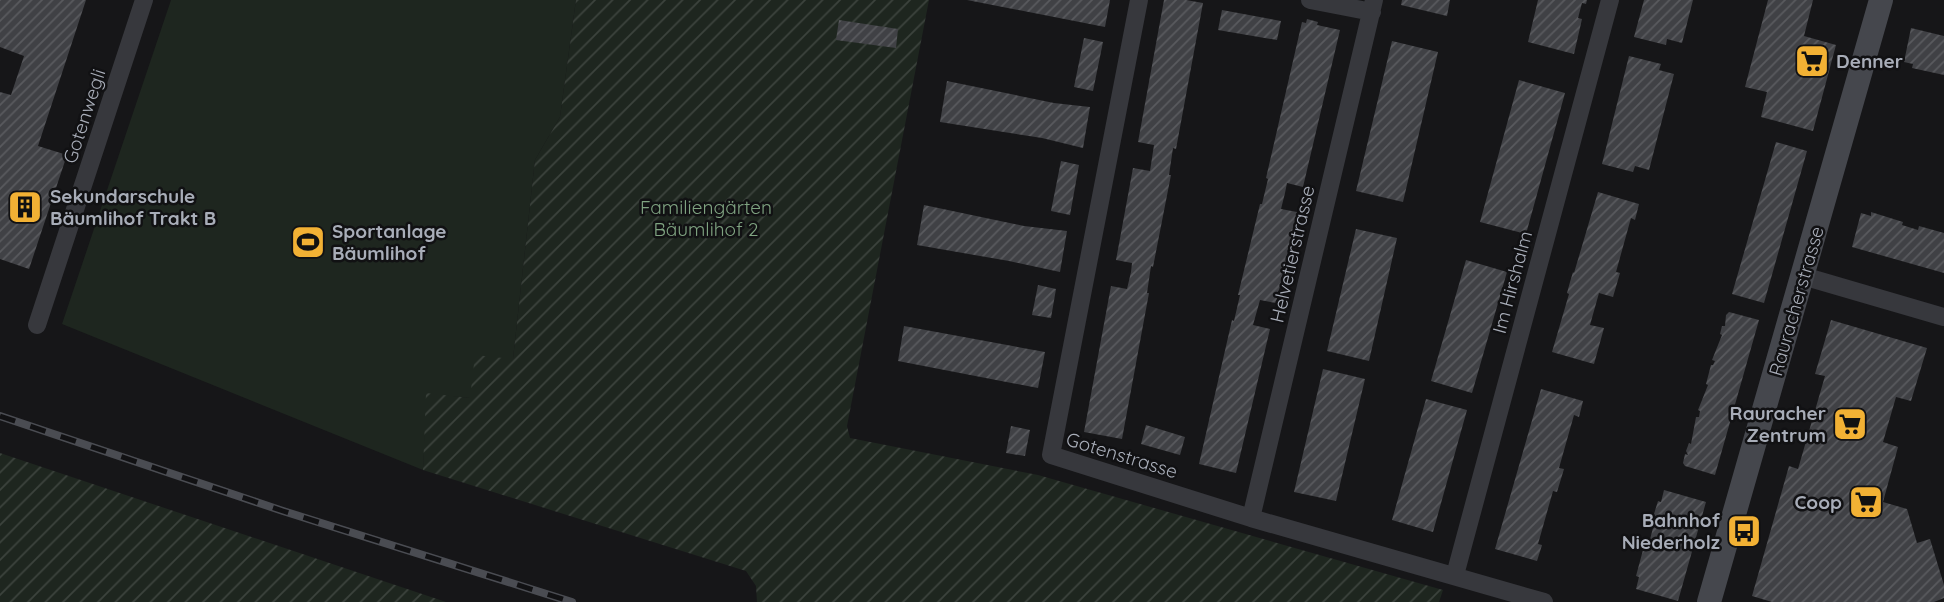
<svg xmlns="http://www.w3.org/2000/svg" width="1944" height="602" font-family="Quicksand,sans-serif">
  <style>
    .park { fill: #1e261f }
    .garden { fill: url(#garden-furrows) }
    .building { fill: url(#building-hatch) }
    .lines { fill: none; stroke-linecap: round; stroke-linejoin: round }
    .street { stroke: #37383d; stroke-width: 18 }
    .secondary { stroke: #45474d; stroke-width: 24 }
    .rail-casing { stroke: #4a4c52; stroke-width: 8 }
    .rail { stroke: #111113; stroke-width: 5; stroke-dasharray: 16; stroke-linecap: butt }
    .labels { text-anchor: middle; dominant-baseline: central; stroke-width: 5; stroke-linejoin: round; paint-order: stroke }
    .poi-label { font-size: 19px; font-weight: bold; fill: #a8adb8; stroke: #111113; text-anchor: start }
    .street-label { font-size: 19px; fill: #a8adb8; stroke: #111113 }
    .park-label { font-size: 19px; fill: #7fa381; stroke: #111113 }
  </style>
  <defs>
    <pattern id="garden-furrows" width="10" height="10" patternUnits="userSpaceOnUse" patternTransform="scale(1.75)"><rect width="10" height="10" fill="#1e261f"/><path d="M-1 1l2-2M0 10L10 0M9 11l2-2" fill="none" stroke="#3c433d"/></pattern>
    <pattern id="building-hatch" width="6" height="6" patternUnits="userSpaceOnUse" patternTransform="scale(1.75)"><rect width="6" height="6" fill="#404145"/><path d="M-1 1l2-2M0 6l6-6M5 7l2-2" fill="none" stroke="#595a5e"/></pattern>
  </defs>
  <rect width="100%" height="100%" fill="#161618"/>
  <path class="park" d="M171 0H576L560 117 535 160 513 359 470 398 427 394 423 470 62 324Z"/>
  <path class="garden" d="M576 0H929L847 426 850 438 1038 475 1443 590 1439 602H757L756 586 746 571 423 470 426 393 470 398 475 355 513 359 535 160 560 117Z
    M0 453 446 602H0Z"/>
  <path class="building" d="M0 0H86L38 146 67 155 29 269 0 259V92L11 95 24 56 0 47Z
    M967 0H1110L1105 27Z
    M1164 0H1186L1203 3 1176 149 1173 148 1169 175H1171L1153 267 1151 266 1147 293H1149L1122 439 1084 432 1111 286 1127 289 1131 272 1132 263 1116 260 1133 168 1150 171 1154 145 1138 142Z
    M1402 0H1450L1447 16 1401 5Z
    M1538 0H1587L1586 4 1582 3 1578 18 1582 19 1574 54 1528 42Z
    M1644 0H1693L1682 43 1667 39 1666 45 1634 37Z
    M1768 0H1813L1804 36 1836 45 1813 131 1761 117 1767 92 1745 87Z
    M1222 10 1281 21 1277 40 1218 30Z
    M1307 19 1318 22 1317 25 1340 30 1303 187 1287 183 1285 193 1281 209 1297 212 1276 303 1260 300 1253 325 1270 329 1236 473 1199 464 1232 320 1234 321 1240 295H1238L1260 204H1262L1268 179 1266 178 1302 22 1306 23Z
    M839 20 898 29 896 48 836 40Z
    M1911 28 1944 36V75L1912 68 1913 64 1904 62Z
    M1084 38 1103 42 1093 91 1074 87Z
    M1392 41 1438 52 1403 202 1356 191Z
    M1629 56 1661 64 1659 70 1674 74 1649 170 1635 166 1633 172 1602 164Z
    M1519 80 1565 93 1526 234 1480 222Z
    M947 81 1054 103 1090 107 1083 148 1042 138 940 122Z
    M1776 142 1807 151 1764 303 1732 294Z
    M1061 161 1079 165 1070 215 1051 211Z
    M1598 192 1639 204 1635 220 1631 218 1616 272 1620 273 1613 297 1599 293 1590 325 1604 328 1594 364 1552 352 1569 294 1567 293 1570 282 1573 272 1574 273Z
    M924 205 1024 226 1067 231 1060 272 1009 261 917 245Z
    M1871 212 1903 222 1902 225 1918 230 1919 226 1944 233V273L1852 247 1861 213 1871 216Z
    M1356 229 1397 238 1369 361 1327 351Z
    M1466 260 1507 272 1472 393 1431 381Z
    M1038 285 1056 289 1051 318 1032 315Z
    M1729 312 1759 320 1715 475 1685 466 1683 463 1685 454 1688 455 1686 451 1689 443 1691 444 1696 417H1699L1700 411 1698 410 1708 385 1706 384 1711 365H1713L1715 361 1712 360 1722 335 1720 334 1722 326H1725L1726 315Z
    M1831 320 1927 348 1911 401 1896 397 1883 442 1898 447 1883 502 1907 509 1917 543 1930 539 1944 585V598L1934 602H1772L1752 596 1789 466 1798 469 1825 376 1815 374Z
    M904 326 1045 352 1038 388 898 361Z
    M1323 369 1365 379 1336 501 1294 492Z
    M1541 389 1583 401 1579 417 1574 415 1559 468 1564 469 1557 492 1553 491 1538 544 1542 545 1537 561 1495 549Z
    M1426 399 1467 410 1433 532 1392 520Z
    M1146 425 1185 437 1180 455 1141 444Z
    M1011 426 1030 430 1025 456 1006 453Z
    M1664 490 1706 502 1678 601 1636 589 1639 577 1636 576 1643 550 1647 551 1653 528 1650 527 1658 501 1661 502Z"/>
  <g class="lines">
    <path class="street" d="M1139 0 1051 455 1251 518 1544 602
      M1310 0 1372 12
      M1803 276 1944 317
      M37 325 144 0
      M1251 518 1374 0
      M1455 575 1610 0"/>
    <path class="secondary" d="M1709 602 1881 0"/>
    <g class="rail-casing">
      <path id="rail" d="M0 416 283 511 572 602"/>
    </g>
    <use href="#rail" class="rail"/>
  </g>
  <defs>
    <g id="supermarket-square" transform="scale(1.75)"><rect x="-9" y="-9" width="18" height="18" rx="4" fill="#f2b134" stroke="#111113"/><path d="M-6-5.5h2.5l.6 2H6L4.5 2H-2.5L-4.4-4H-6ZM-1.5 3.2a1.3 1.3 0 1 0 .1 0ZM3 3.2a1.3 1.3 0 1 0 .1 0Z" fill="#111"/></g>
    <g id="building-square" transform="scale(1.75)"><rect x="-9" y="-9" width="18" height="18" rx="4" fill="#f2b134" stroke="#111113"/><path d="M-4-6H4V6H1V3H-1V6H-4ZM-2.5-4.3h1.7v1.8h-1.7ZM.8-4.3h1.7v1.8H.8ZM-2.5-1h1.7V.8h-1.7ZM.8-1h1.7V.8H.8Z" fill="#111"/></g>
    <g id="stadium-square" transform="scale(1.75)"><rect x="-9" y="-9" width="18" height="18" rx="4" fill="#f2b134" stroke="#111113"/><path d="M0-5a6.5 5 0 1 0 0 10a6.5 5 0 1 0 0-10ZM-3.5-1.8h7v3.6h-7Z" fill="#111"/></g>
    <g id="bus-square" transform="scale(1.75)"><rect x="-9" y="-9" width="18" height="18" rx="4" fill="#f2b134" stroke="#111113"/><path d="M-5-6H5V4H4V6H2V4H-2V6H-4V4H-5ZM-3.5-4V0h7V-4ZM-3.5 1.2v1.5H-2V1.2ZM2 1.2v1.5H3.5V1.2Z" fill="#111"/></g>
  </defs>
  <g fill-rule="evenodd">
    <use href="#supermarket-square" x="1812" y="61"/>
    <use href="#building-square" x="25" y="207"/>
    <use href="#stadium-square" x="308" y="242"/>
    <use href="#supermarket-square" x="1850" y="424"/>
    <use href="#supermarket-square" x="1866" y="502"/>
    <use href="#bus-square" x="1744" y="531"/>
  </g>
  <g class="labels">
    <g class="poi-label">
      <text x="1836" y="61">Denner</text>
      <text x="50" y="196">Sekundarschule<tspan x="50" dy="22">Bäumlihof Trakt B</tspan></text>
      <text x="332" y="231">Sportanlage<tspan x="332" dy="22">Bäumlihof</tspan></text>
      <text x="1826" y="413" text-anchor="end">Rauracher<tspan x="1826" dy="22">Zentrum</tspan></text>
      <text x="1842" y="502" text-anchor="end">Coop</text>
      <text x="1720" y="520" text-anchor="end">Bahnhof<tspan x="1720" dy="22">Niederholz</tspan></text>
    </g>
    <g class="street-label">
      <text transform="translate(84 116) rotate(-72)">Gotenwegli</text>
      <text transform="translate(1292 254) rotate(-77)">Helvetierstrasse</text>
      <text transform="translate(1512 282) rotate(-75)">Im Hirshalm</text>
      <text transform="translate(1796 301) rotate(-74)">Rauracherstrasse</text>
      <text transform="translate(1122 455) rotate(17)">Gotenstrasse</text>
    </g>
    <g class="park-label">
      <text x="706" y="207">Familiengärten<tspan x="706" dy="22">Bäumlihof 2</tspan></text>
    </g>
  </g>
</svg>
